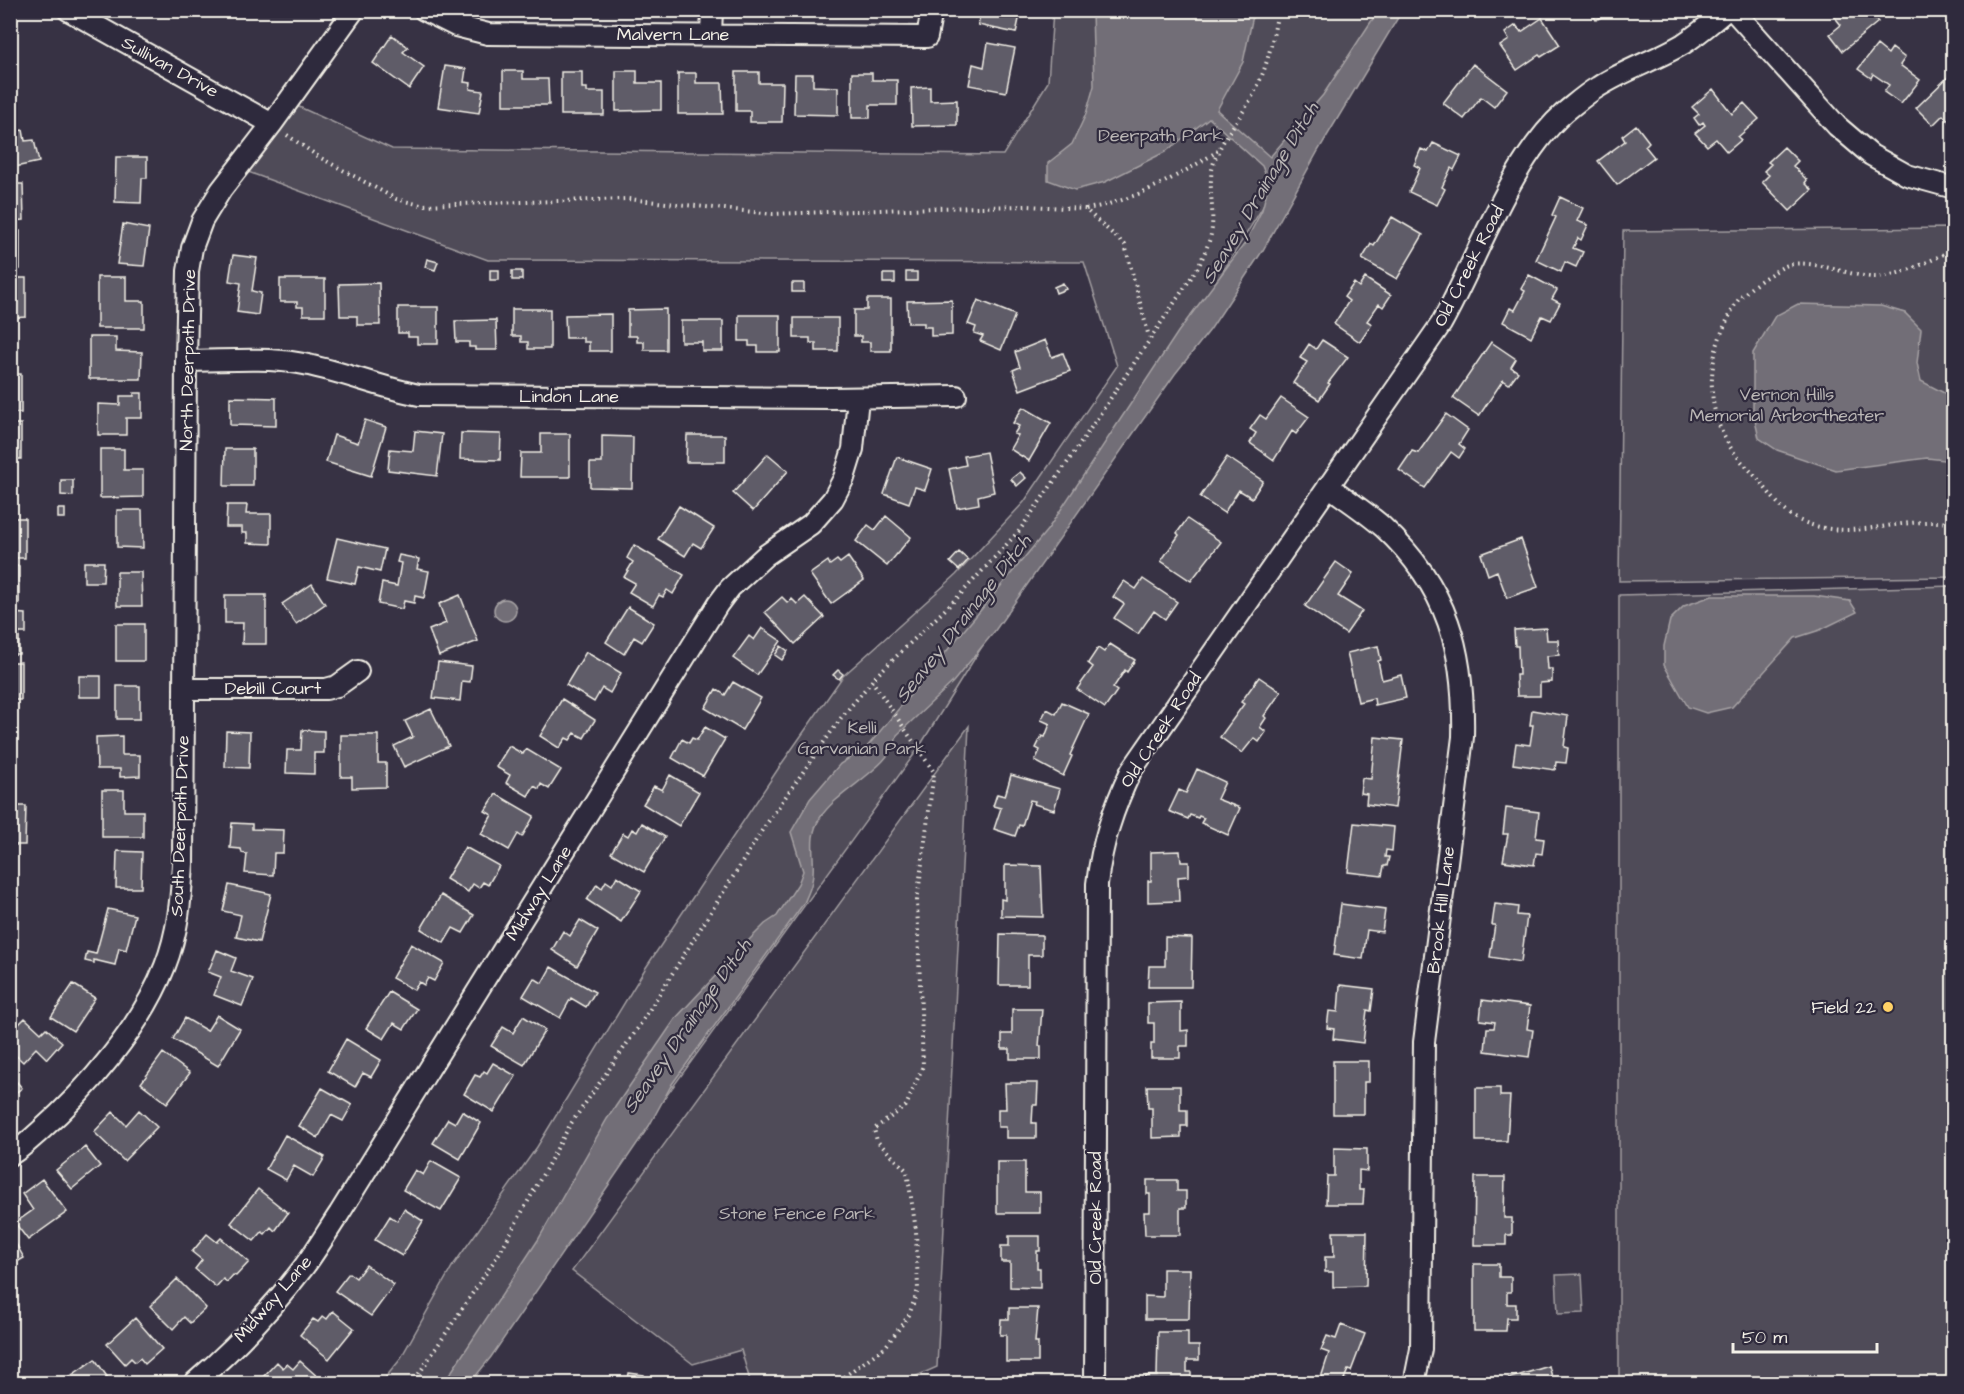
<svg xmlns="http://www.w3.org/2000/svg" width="1964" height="1394" font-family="'Architects Daughter',sans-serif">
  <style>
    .green { fill: #504b59; stroke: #a29ea0; stroke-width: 1.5 }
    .water { fill: #726e77; stroke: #a6a2a4; stroke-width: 1.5 }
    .building { fill: #5f5c67; stroke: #f4f1e8; stroke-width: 1.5 }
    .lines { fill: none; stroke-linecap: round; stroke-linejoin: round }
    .minor-casing { stroke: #f4f1e8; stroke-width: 24 }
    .path { stroke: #f4f1e8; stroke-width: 4; stroke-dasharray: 1.5 4.5; stroke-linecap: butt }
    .minor { stroke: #2f2a3d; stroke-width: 20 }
    .poi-dot { fill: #ffd166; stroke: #2f2a3d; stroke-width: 2 }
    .labels { text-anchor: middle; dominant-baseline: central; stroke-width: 4.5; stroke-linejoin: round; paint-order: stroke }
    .street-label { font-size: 18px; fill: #f4f1e8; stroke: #2f2a3d }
    .park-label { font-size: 18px; fill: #bbb7b6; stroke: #2f2a3d }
    .poi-label { font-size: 18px; fill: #f4f1e8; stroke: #2f2a3d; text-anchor: end }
    .water-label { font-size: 20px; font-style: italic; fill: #bab6b5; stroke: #2f2a3d }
  </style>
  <rect width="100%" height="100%" fill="#373244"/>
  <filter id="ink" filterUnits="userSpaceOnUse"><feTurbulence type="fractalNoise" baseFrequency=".0167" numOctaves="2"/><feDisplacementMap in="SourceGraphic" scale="12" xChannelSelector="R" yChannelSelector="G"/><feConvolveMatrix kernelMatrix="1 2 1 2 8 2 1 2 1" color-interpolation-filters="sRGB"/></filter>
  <g filter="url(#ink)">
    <path class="green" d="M1053 11H1384L1133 417 1006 608 918 749 458 1383H381L399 1361 452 1267 537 1147 645 969 780 766 843 676 956 575 1024 502 1117 366 1084 262 488 260 248 172 297 106 392 149 1003 155 1048 82Z
      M1953 228V577L1619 581 1623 231Z
      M1953 586V1383L1619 1384V595Z
      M969 726 937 1367 901 1383 751 1384 741 1350 693 1364 572 1271Z
      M1582 1274 1584 1313 1558 1314 1556 1275Z"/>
    <path class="water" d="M1092 11H1254L1243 62 1217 110 1270 157 1323 95 1378 11H1402L1318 151 1263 250 1210 330 1175 374 994 632 953 682 897 735C893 768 838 789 820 818 806 840 817 858 812 881 811 888 807 896 804 903L672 1084 649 1126 491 1357 470 1383H444L538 1240 607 1119 676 1018 750 939 765 924 777 916 798 884 803 871 791 832 810 799 840 764 867 747 1048 529 1178 332 1245 243 1262 210 1269 183 1262 166 1209 118 1165 152 1105 182 1075 190 1048 180V163L1072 144 1086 114 1094 86Z
      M1798 304 1881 306 1905 313 1921 329 1917 363 1921 381 1948 395 1953 396V461L1927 458 1836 470 1777 450 1759 438 1753 412V353L1775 316Z
      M1712 596H1814L1850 601 1857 612 1820 630 1795 638 1732 707 1706 713 1688 707 1664 665V646L1670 620 1684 606Z
      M494 610a11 11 0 1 1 22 0a11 11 0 1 1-22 0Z"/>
    <path class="building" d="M981 10H1021L1016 33 978 25Z
      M1590 10H1613L1596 20Z
      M1829 10H1868L1878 22 1843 51 1830 34 1841 25Z
      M1542 18 1560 45 1541 57 1539 55 1517 70 1500 46 1509 40 1505 33 1516 25 1521 32Z
      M392 35 408 47 403 52 424 67 409 89 373 63Z
      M988 43 1015 48 1006 92 969 85 973 64 984 67Z
      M1877 45 1888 54 1892 48 1905 58 1900 65 1920 80 1901 104 1884 92 1889 85 1873 74 1871 78 1858 69Z
      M1473 64 1507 90 1494 107 1481 97 1464 119 1443 103Z
      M445 66 466 69 464 82 471 83 470 89 483 91 479 113 438 107Z
      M503 71H523V79H548L549 105H503Z
      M616 71H637V83H661V110L616 111Z
      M561 72H582V88H587V92H604V115H561Z
      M736 72H759V83H783L782 122H750V111H736Z
      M678 73H696V83H722L723 114H678Z
      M852 73H872V80H897V105H870V118H852Z
      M795 74H813V86L838 87V115L794 114Z
      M1949 76 1954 81V126L1943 115 1933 125 1916 108Z
      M930 87V101L957 100V125L912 126 911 88Z
      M1713 89 1732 114 1744 103 1759 119 1738 137 1741 140 1727 152 1716 139 1707 146 1695 133 1705 125 1703 122 1699 125 1694 118 1699 114 1692 107Z
      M1636 125 1649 142 1645 146 1654 157 1617 185 1598 161 1625 141 1622 136Z
      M23 130 25 141 34 140 39 162 10 168V132Z
      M1433 143 1461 156 1454 170 1451 168 1442 187 1445 189 1437 205 1409 192 1420 168 1414 165 1421 149 1428 152Z
      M1784 147 1798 161 1793 166 1807 180 1805 183 1812 190 1790 211 1762 182 1769 175 1764 171 1771 164 1768 162Z
      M116 157H147V178H142L141 203 115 202Z
      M10 184H23L24 220 10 221Z
      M1560 197 1583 208 1577 221 1588 225 1581 240 1578 238 1573 248 1583 252 1576 267 1565 262 1561 272 1536 260 1556 217 1552 215Z
      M1392 217 1423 235 1397 279 1362 259 1371 244 1374 246Z
      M123 224 149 229 144 266 117 264Z
      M10 231H20V269H10Z
      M233 255 257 258 252 291 261 293 258 315 237 312 241 283 229 281Z
      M427 259 438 262 435 270 425 267Z
      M490 270H499V280H490Z
      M512 271H522V280H512Z
      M906 272H917V281H906Z
      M883 274H895V283H883Z
      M1529 275 1557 290 1552 299 1560 303 1551 320 1542 316 1531 337 1503 322 1510 308 1515 310 1525 291 1521 289Z
      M97 277H126V301H144V328H97Z
      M10 278H26V317L10 318Z
      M1365 278 1391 295 1383 307 1379 304 1367 321 1372 324 1360 342 1334 324 1349 301 1344 297 1354 283 1359 287Z
      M280 279H325V315H303V307H297V302H280Z
      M379 283 380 325H357V316H340L339 284Z
      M792 283H804V292H792Z
      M1063 283 1066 289 1056 293 1054 287Z
      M867 299H891V351H870V342H861V336H854V310H867Z
      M952 300V335L931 336V327H924V323H908L907 301Z
      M978 300 1015 315 1001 350 980 341 983 336 974 333 976 327 968 324Z
      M398 307H438V344H417V337H408V333H398Z
      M512 309H550V349H528V342H521V336H512Z
      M666 309V350H644V342H637V336H628V310Z
      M611 314V351H589V342H583V338H566L565 315Z
      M739 315H780V352H758V346H749V341H739Z
      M794 318H838V351H816V343H810V338H794Z
      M496 320 497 350H475V347H469V342H456L455 321Z
      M681 321H723V351H702V342H681Z
      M10 326H14V364H10Z
      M89 337H116V351L142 352 141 379H89Z
      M1045 340 1052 357 1063 353 1070 371 1020 390 1013 370 1020 367 1015 352Z
      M1322 340 1348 357 1328 383 1330 384 1319 400 1293 383 1307 362 1300 358 1309 344 1316 349Z
      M1491 342 1516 359 1511 367 1518 372 1509 384 1503 380 1479 416 1453 398Z
      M10 374H21V413H10Z
      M134 393H142V418H126V435H98V404L120 405V396H134Z
      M230 397 276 398V426L230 425Z
      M1281 398 1309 417 1296 434 1292 431 1274 460 1250 443 1256 433 1250 429 1260 415 1266 419Z
      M1023 407 1051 423 1029 461 1010 449 1018 435 1014 434 1019 426 1013 423Z
      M1446 414 1468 430 1459 444 1465 449 1459 458 1451 452 1425 488 1399 470 1412 451 1418 453Z
      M365 420 386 427 371 476 326 462 334 435 358 443Z
      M10 424H21V459H10Z
      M415 431 442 434 437 476 388 470 390 449 413 451Z
      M461 433 501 434 500 460 460 459Z
      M541 434H570V477H520L521 453H541Z
      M687 435H725V462H686Z
      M602 436 633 437 632 488 590 487V463H602Z
      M100 449H124V470H143V497L100 498Z
      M225 449H253V486H224Z
      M986 452 994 492 978 496 979 504 957 508 949 469 966 465 964 456Z
      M768 454 788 471 753 511 733 493Z
      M897 457 932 469 925 490 915 487 909 503 884 494Z
      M1227 457 1263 481 1252 498 1239 490 1224 513 1200 497Z
      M10 470H14V508H10Z
      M1020 472 1026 478 1017 486 1011 479Z
      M61 480H73V496L61 495Z
      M227 505H247L246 514H271V544L247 543V533H242V527H226Z
      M679 506 714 528 701 548 693 543 685 556 658 539Z
      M58 509H65V518H58Z
      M117 510H142L143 548 117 547Z
      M886 516 911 537 887 566 856 541 868 525 875 530Z
      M10 518H25V558H10Z
      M1187 519 1221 542 1191 581 1161 561 1179 535 1177 533Z
      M337 538 385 549 380 572 359 567 355 584 327 578Z
      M1521 539 1538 587 1507 598 1497 571 1488 575 1481 554Z
      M634 545 684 575 673 594 667 590 663 597 659 595 653 606 629 592 635 583 624 577 633 562 627 558Z
      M959 552 968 560 959 570 950 562Z
      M399 555 419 559 417 569 429 571 424 598 415 596 414 603 404 601 402 609 378 604 382 583 397 586 401 563 397 562Z
      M848 557 864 580 831 604 810 574 828 561 830 565 837 560 840 563Z
      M84 562H104L103 582H84Z
      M1336 562 1353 574 1338 596 1362 611 1346 634 1305 606Z
      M10 566H19V605H10Z
      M117 572H141L142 606H117Z
      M1143 579 1177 602 1165 619 1154 611 1138 634 1114 618 1124 604 1113 597 1124 581 1136 589Z
      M312 584 325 604 296 624 282 604Z
      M225 595H266V644H242L243 623H225Z
      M460 595 478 641 439 656 429 630 446 623 439 604Z
      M782 597 788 603 792 599 797 604 805 597 824 617 795 644 765 612Z
      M628 607 654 623 642 642 634 637 624 654 606 642Z
      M10 613 26 614V633H19V654H10Z
      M116 624H144V661H116Z
      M762 628 781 641 757 675 733 658 749 636 754 640Z
      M1546 628 1547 640H1558L1559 655 1547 656 1548 669H1552V682L1540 683V696H1517L1516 675H1519L1518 646H1515L1514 630Z
      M1110 644 1135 660 1127 672 1125 670 1113 688 1117 691 1105 708 1077 689 1093 667 1088 663 1098 648 1104 652Z
      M781 646 788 651 782 660 775 655Z
      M1378 646 1381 660 1378 661 1382 680 1401 675 1406 698 1375 705 1374 698 1358 702 1347 653Z
      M586 652 621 673 610 693 602 688 594 702 566 685Z
      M10 662H21V700H10Z
      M438 662 472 666 470 682 462 681 460 701 433 698Z
      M838 670 843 674 839 679 833 675Z
      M79 676H101V697H79Z
      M1259 677 1281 692 1264 716 1266 718 1260 727 1266 732 1259 742 1254 738 1242 753 1220 737 1244 704 1241 702Z
      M733 682 761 698 742 730 705 708 716 689 725 695Z
      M117 686H140V719H117Z
      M562 699 595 720 584 738 575 733 570 740 566 738 559 748 540 736Z
      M1062 702 1089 714 1070 755 1072 756 1063 776 1035 761 1040 750 1036 748 1042 736 1045 737 1050 724 1041 720 1047 709 1056 714Z
      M431 709 449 746 404 767 394 746 413 737 405 721Z
      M1532 710 1568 716 1564 747 1568 748 1566 763 1556 762 1555 770 1513 764 1516 743 1530 745 1533 725H1530Z
      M10 711H13V749H10Z
      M705 727 725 739 703 776 672 758 682 739 689 743 692 738 697 740Z
      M302 730 324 731V753H314V774L286 773 287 750H301Z
      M226 731 250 732 249 768 225 767Z
      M341 735H378V763H386V787L352 788V777H341Z
      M122 736V755H140V776L120 777V769H97L96 737Z
      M1375 737 1403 740 1395 808 1366 804 1367 794 1360 793 1362 778 1371 779Z
      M509 746 523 754 526 749 561 770 549 789 541 784 539 789 534 786 528 796 506 783 510 775 496 767Z
      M10 759H18V799H10Z
      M1197 769 1225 782 1217 799 1240 808 1228 835 1201 823 1204 818 1199 816 1198 818 1190 815 1188 819 1169 811 1179 790 1186 793Z
      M670 775 699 792 679 826 643 804 654 786 662 790Z
      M1011 775 1060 789 1054 810 1034 804 1035 801 1030 800 1022 826 1019 825 1015 836 994 829 1001 808 993 806 997 794 1005 796Z
      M102 790H124V811H143V837H102Z
      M496 794 534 816 522 837 518 834 509 850 481 834 492 815 485 811Z
      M10 806H26L25 845H10Z
      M1506 808 1539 812 1536 838 1544 839 1542 854 1536 853 1534 865 1503 861 1508 834H1503Z
      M232 823 252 824V829L284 830 283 853H274L273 875 245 873 247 854 242 853 241 849 230 848Z
      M642 823 665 837 644 872 611 853 623 833 628 836 632 829 637 832Z
      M1354 823 1394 827 1392 851 1386 850 1385 857H1389L1387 866H1384L1382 876 1348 872Z
      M465 847 499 866 488 885 483 882 479 888 473 884 468 892 446 879Z
      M117 851 142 852 141 888H116Z
      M1180 851 1181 862H1189V876L1178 877 1179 901 1148 902V881H1151V852Z
      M10 859 15 860 12 901H10Z
      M1005 865 1041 866 1043 917 1001 916V899L1005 900Z
      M617 876 641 891 621 922 587 900 597 884 602 888 606 881 612 885Z
      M229 885 271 894 259 942 236 937 241 915 223 911Z
      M441 895 474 915 463 933 453 928 444 943 421 929Z
      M1341 904 1385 910 1382 932 1367 930 1363 959 1334 955Z
      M1495 904 1518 907 1517 915 1527 916 1521 962 1490 957 1495 925H1492Z
      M108 909 135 915 126 950 119 948 115 965 94 960V963L85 961 87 952 96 954Z
      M580 920 598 931 577 966 552 950 563 931 570 936Z
      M1000 934 1042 935V955H1028V985H999Z
      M1165 937 1192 938 1191 987H1148L1149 966H1165Z
      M411 944 444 963 434 981 428 978 424 985 419 982 414 990 392 978Z
      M217 950 236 958 231 971 253 979 242 1006 214 995 221 977 208 972Z
      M551 967 595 992 586 1007 571 998 560 1018 523 996 534 978 542 983Z
      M73 984 95 998 73 1031 51 1017Z
      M1340 985 1374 989 1371 1011 1367 1010 1363 1043 1333 1039 1334 1029 1327 1028 1329 1011 1338 1012Z
      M389 992 417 1009 404 1029 394 1023 384 1039 366 1028Z
      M1482 1000 1530 1006 1527 1029 1533 1030 1529 1057 1485 1051 1487 1028H1494L1495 1022 1480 1020Z
      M1181 1002V1031L1188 1030V1046H1180V1058H1151V1044H1154V1023H1148V1003Z
      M1012 1009H1042L1039 1046H1041V1059H1010V1049H1002V1034H1012Z
      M217 1015 240 1029 218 1066 173 1039 185 1018 207 1031Z
      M523 1016 545 1030 524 1065 491 1046 503 1027 513 1033Z
      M25 1018 41 1033 46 1028 62 1042 47 1059 36 1048 23 1062 10 1050V1033Z
      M346 1039 381 1060 371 1077 363 1073 355 1087 328 1071Z
      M163 1053 190 1073 167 1103 141 1083Z
      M1333 1061H1369V1082H1364V1114H1333Z
      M493 1063 516 1076 494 1112 464 1094 475 1075 480 1077 484 1071 487 1073Z
      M10 1074 22 1088 10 1097Z
      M1005 1083H1038L1037 1105H1033L1032 1123H1036V1138H1006V1127H998V1109H1006Z
      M1147 1086H1180V1110H1187V1126H1181V1137L1152 1138V1108H1148Z
      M322 1088 352 1105 343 1121 331 1115 318 1138 299 1126Z
      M1476 1088H1500V1096H1510L1507 1141H1476Z
      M139 1110 157 1127 124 1161 94 1132 113 1112 126 1125Z
      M462 1111 481 1123 460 1159 433 1143 448 1119 455 1123Z
      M285 1135 325 1157 313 1177 294 1166 286 1180 266 1169Z
      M85 1147 100 1166 72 1189 56 1170Z
      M1334 1148 1367 1149V1171L1359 1170V1190H1364L1363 1204H1326L1327 1176H1334Z
      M431 1161 461 1178 441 1211 403 1190 415 1170 423 1175Z
      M997 1162H1025V1192H1040V1213H997Z
      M1475 1177H1505L1504 1218H1512V1235H1506V1245H1474Z
      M42 1179 67 1212 28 1240 15 1223 33 1210 22 1194Z
      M1147 1180H1177V1191H1186V1208H1180V1235H1145L1144 1212H1150V1194H1147Z
      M258 1189 288 1213 275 1231 271 1227 265 1234 262 1232 254 1241 231 1223Z
      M404 1209 423 1221 402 1256 375 1240 390 1216 397 1221Z
      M1333 1232H1367L1366 1286 1333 1287V1272H1325V1257H1334Z
      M207 1234 217 1242 221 1238 249 1262 236 1276 233 1275 227 1282 223 1279 216 1287 195 1269 202 1260 192 1252Z
      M11 1235 24 1258 10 1266V1235Z
      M1009 1236H1040V1251H1037V1268H1040V1288L1010 1287V1262H1001V1246H1009Z
      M1474 1264H1499V1277H1511V1292H1507V1304H1516V1318H1507L1506 1331H1474Z
      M366 1265 394 1285 371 1316 335 1291 349 1273 356 1278Z
      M1163 1269H1190L1189 1319H1145V1296L1163 1297Z
      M177 1279 206 1308 190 1323 184 1317 173 1329 150 1306Z
      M1009 1308H1038L1035 1342H1038V1362H1006V1335H1000L1001 1319H1009Z
      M333 1311 354 1328 329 1359 300 1335 313 1319 318 1322 323 1316 327 1319Z
      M135 1318 162 1349 145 1364 140 1358 135 1362 131 1358 125 1364 107 1344Z
      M1341 1325 1365 1334 1351 1371 1348 1370 1344 1379 1351 1382 1350 1384H1319L1329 1353 1321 1350 1327 1336 1336 1339Z
      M1158 1332H1188V1346H1199V1360H1187V1372H1191V1384H1145L1146 1376H1157Z
      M95 1359 112 1384H63L62 1382Z
      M300 1361 319 1378 314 1384H268L262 1378 277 1362 283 1368 287 1364 293 1369Z
      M1549 1366 1554 1384H1508L1507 1379Z
      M629 1373 644 1375 643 1384H616L617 1379 628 1380Z"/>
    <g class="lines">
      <g class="minor-casing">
        <path id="minor" d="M68 10 272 124
          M424 10 456 26 488 34 927 37 932 10
          M1733 10 1837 126 1871 155 1907 175 1954 188
          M711 34 712 10
          M186 361C223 361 262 357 298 363 339 370 378 387 419 395L831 398 956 396
          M1328 486C1346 499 1366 512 1383 527 1448 587 1465 651 1463 737L1424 1042 1421 1349 1414 1384
          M184 689H326L337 686 358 671
          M10 1155C21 1149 30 1140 39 1132 87 1090 142 1026 165 966 178 933 181 899 183 864L186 361 188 271 192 248 202 221 221 190 272 124 354 10
          M193 1384C233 1350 271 1310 303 1268 316 1251 327 1232 339 1214L718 604 730 588 766 555 811 524 833 499 844 478 853 449 858 398
          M1095 1384 1097 884C1102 842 1113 809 1131 771L1441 324C1478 259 1509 161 1565 112 1575 104 1586 94 1598 87 1624 70 1656 60 1683 44 1699 34 1713 21 1727 10"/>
      </g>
      <path class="path" d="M287 135 319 157 396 199 421 205 628 199 773 214 935 208 1028 206 1085 209 1125 245 1149 337
        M1086 209C1134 201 1177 177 1218 151
        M1954 249C1930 261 1903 275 1877 277 1852 278 1806 255 1783 267 1768 275 1750 287 1739 299 1735 304 1732 310 1730 315 1708 354 1704 406 1729 445 1737 458 1749 469 1759 480 1770 494 1784 514 1801 521 1855 544 1900 514 1954 524
        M412 1384 500 1252 570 1125 638 1028 763 829 841 718 877 675 958 597 1019 531 1072 456 1199 266C1204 253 1211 241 1212 227 1214 206 1207 183 1214 162 1223 135 1243 116 1255 91 1268 66 1273 38 1278 10
        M834 1384 886 1346 909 1315 918 1290 916 1230 907 1171 877 1141 874 1129 906 1106 923 1066 917 901 934 772 872 681"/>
      <use href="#minor" class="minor"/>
    </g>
  </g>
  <circle class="poi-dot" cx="1888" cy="1007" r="6"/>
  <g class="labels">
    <g class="street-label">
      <text x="673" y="34">Malvern Lane</text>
      <text transform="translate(170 67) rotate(29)">Sullivan Drive</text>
      <text transform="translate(1469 266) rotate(-63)">Old Creek Road</text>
      <text transform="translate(188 360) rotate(-89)">North Deerpath Drive</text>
      <text x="569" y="396">Lindon Lane</text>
      <text x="273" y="688">Debill Court</text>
      <text transform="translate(1161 730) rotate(-57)">Old Creek Road</text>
      <text transform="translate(180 826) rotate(-88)">South Deerpath Drive</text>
      <text transform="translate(539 893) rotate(-58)">Midway Lane</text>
      <text transform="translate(1441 910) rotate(-83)">Brook Hill Lane</text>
      <text transform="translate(1095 1218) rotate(-90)">Old Creek Road</text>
      <text transform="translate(273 1299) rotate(-49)">Midway Lane</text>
    </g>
    <g class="park-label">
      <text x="1161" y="135">Deerpath Park</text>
      <text x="1787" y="394">Vernon Hills<tspan x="1787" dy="21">Memorial Arbortheater</tspan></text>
      <text x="862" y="727">Kelli<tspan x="862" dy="21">Garvanian Park</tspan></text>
      <text x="797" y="1213">Stone Fence Park</text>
    </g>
    <g class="poi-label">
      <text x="1876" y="1007">Field 22</text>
    </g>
    <g class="water-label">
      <text transform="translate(1260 193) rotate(-59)">Seavey Drainage Ditch</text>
      <text transform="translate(963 619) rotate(-52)">Seavey Drainage Ditch</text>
      <text transform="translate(687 1026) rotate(-55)">Seavey Drainage Ditch</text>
    </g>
  </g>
  <rect width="1964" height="1394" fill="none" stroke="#2f2a3d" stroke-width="36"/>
  <rect x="18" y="18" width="1928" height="1358" fill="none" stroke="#f4f1e8" stroke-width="2" filter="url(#ink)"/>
  <path d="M1733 1343v9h144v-9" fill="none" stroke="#f4f1e8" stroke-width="3"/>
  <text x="1742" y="1343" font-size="18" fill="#f4f1e8" stroke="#2f2a3d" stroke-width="4.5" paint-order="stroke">50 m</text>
</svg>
